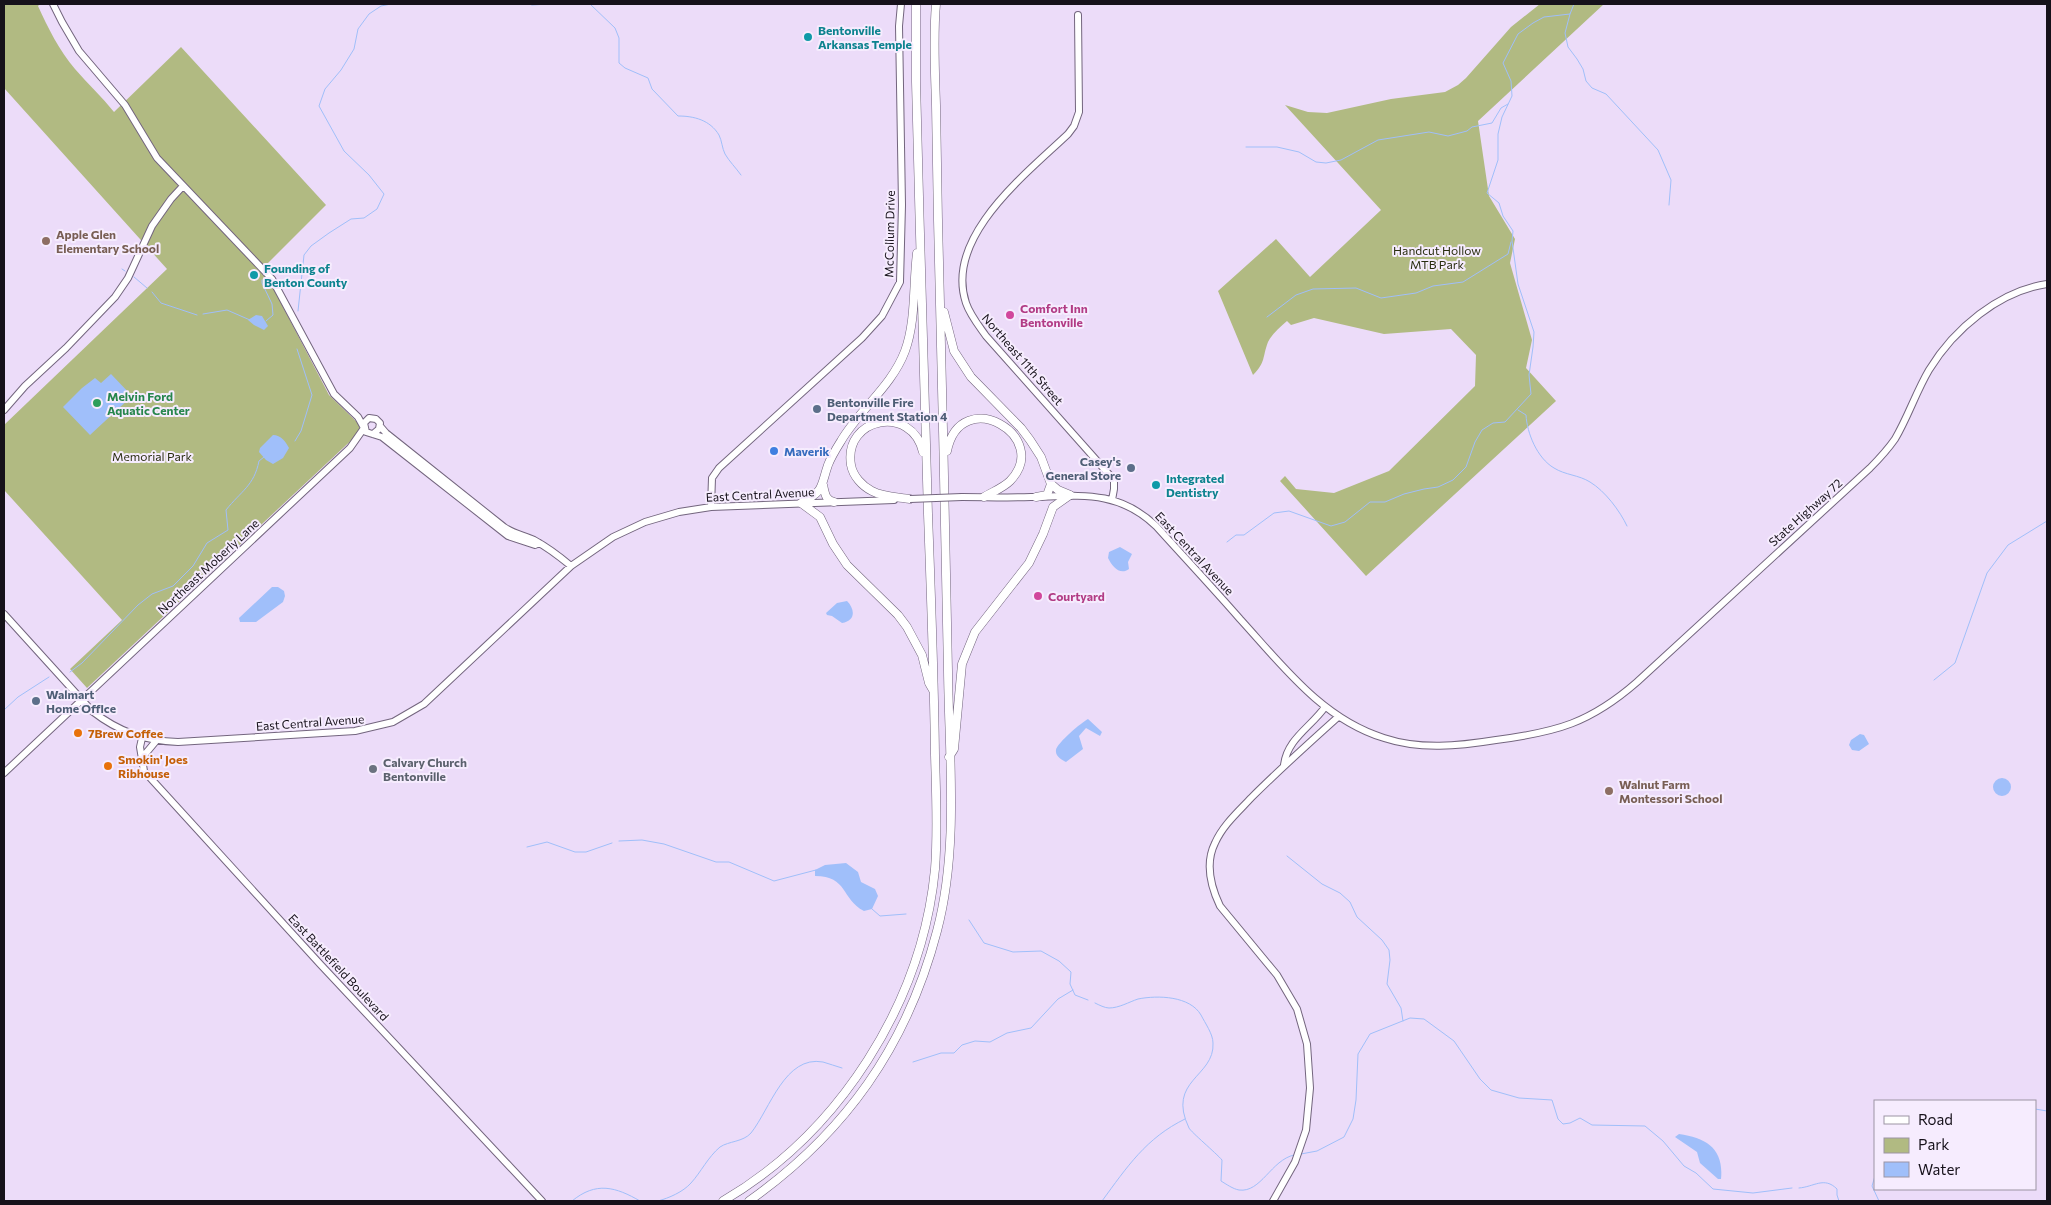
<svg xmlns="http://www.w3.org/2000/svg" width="2051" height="1205" font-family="Commissioner,sans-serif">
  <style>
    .green { fill: #b1ba82 }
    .water { fill: #a0bffa }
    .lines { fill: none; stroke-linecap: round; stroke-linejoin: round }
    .stream { stroke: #a0bffa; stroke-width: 1 }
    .secondary-casing { stroke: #73657e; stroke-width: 8 }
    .highway-casing { stroke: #73657e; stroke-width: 9 }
    .secondary { stroke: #fff; stroke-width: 6 }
    .highway { stroke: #fff; stroke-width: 8 }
    .secondary-bridge-casing { stroke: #73657e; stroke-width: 8; stroke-linecap: butt }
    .secondary-bridge { stroke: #fff; stroke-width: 6 }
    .culture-dot { fill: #0f9aa8; stroke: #f6ecfe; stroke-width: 2 }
    .education-dot { fill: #8d6e63; stroke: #f6ecfe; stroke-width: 2 }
    .hotel-dot { fill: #d1479c; stroke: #f6ecfe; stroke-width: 2 }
    .leisure-dot { fill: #2e9e5b; stroke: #f6ecfe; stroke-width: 2 }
    .service-dot { fill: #5c6f8a; stroke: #f6ecfe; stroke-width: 2 }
    .shop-dot { fill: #3f7fe0; stroke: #f6ecfe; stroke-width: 2 }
    .food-dot { fill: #e8710a; stroke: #f6ecfe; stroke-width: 2 }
    .worship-dot { fill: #6b7280; stroke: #f6ecfe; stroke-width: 2 }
    .labels { text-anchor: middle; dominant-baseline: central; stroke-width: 4; stroke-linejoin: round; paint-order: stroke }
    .culture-label { font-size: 12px; font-weight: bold; fill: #0d838f; stroke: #f6ecfe; text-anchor: start }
    .education-label { font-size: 12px; font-weight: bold; fill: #785e54; stroke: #f6ecfe; text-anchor: start }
    .street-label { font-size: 12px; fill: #16111a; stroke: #f6ecfe }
    .park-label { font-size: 12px; fill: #292d0f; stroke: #f6ecfe }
    .hotel-label { font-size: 12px; font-weight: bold; fill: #b23c85; stroke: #f6ecfe; text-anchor: start }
    .leisure-label { font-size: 12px; font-weight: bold; fill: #27864d; stroke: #f6ecfe; text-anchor: start }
    .service-label { font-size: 12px; font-weight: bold; fill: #4e5e75; stroke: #f6ecfe; text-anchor: start }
    .shop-label { font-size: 12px; font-weight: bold; fill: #366cbe; stroke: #f6ecfe; text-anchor: start }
    .food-label { font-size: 12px; font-weight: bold; fill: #c56008; stroke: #f6ecfe; text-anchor: start }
    .worship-label { font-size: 12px; font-weight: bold; fill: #5b616d; stroke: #f6ecfe; text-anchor: start }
  </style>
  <rect width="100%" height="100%" fill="#ecdcf9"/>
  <path class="green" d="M4 4H40L38 6C48 28 59 50 75 69 88 84 102 97 114 112L181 47 326 205 260 271 271 284 329 395 360 425 358 434 87 688 70 669 122 620 4 490V425L167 269 4 88Z
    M1540 4H1604L1478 121 1489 196 1515 239 1510 263 1532 340 1526 368 1556 401 1366 576 1280 481 1285 476 1296 489 1334 493 1389 471 1475 386 1476 355 1451 329 1384 334 1314 318 1291 325 1287 321C1280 327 1272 334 1268 342 1262 358 1266 362 1253 375L1218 291 1276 239 1310 277 1381 210 1285 105 1308 112 1327 113 1391 99 1445 92 1458 85 1466 78 1511 27Z"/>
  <path class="water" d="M256 315 262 316 268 326 264 330 254 325 248 320Z
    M111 374 132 396 90 435 63 407 82 388 95 378 101 383Z
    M273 435C281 435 286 442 289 448L283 458 273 464 266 460 259 452 260 448Z
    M1120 547 1132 554 1128 562 1129 569C1120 576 1112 566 1108 558L1109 552Z
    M272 587H278L284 591 285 596 283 602 256 622H240L239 618Z
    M847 601C855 609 856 621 842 623L832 616 827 615 826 613 837 603Z
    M1088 719 1102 732 1100 736 1086 728 1079 736 1083 749 1066 762C1062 760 1055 756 1056 750 1057 743 1082 722 1088 719Z
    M1860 734 1864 735 1869 744 1859 751 1852 750 1849 745 1851 740Z
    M1993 787a9 9 0 1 1 18 0a9 9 0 1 1-18 0Z
    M846 863 858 872 861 882 875 889 878 896 872 909 864 911C841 899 848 876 815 876V870L825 865Z
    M1679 1134C1707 1138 1724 1149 1721 1179H1718L1700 1163 1697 1152 1675 1137Z"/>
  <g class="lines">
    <path class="stream" d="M529 4 532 5 548 4
      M590 4 615 28 619 38V63L625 68 648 78 652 89 678 116C694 116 710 120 719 135 722 141 722 148 725 154 729 161 736 168 741 175
      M1570 14 1565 33 1568 47 1577 59 1583 69 1586 81 1592 88 1606 94 1658 150 1671 180 1669 205
      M1246 147H1277L1299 152 1316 162 1326 163 1341 160 1378 140 1429 132 1448 136 1467 131 1472 127 1492 123 1501 108 1508 104
      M122 269 125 271
      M274 271 294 267H302
      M134 277 147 288
      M262 280V283L272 304 273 315 266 321
      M152 292 161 303 197 315
      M298 311 304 255 311 246 329 233 351 219 364 218 377 209 384 194 369 175 344 151 319 106 325 89 341 70 354 49 358 29 369 14 381 6 391 4
      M203 314 227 310 250 320
      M1267 317 1296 295 1313 289 1356 288 1381 298 1416 293 1433 286 1463 282 1508 254 1511 242
      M1518 410 1526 415C1527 433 1537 458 1554 468 1565 475 1579 475 1590 482 1605 491 1620 511 1627 526
      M295 441 301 431 312 395 297 349
      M1227 542 1236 535H1244L1274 513 1289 511 1331 526 1345 522 1370 502H1385L1404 494 1424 489 1438 487 1453 480 1466 467 1475 442 1482 430 1493 423 1505 422 1531 394 1529 375 1533 347 1534 332 1518 284 1512 241 1513 231 1503 216 1499 203 1487 193 1498 160V134L1502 117 1512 96 1511 81 1503 63 1518 34 1533 23 1544 17 1570 14 1574 4
      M70 672 82 663 138 605 152 594 173 586 193 566 207 543 228 530 226 510C241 491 254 486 259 461L264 457
      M1934 680 1955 663 1987 573 2008 545 2047 521
      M4 710 18 697 49 677
      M619 841 642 840 664 844 716 862H729L774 881 816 870
      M527 847 547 842 575 852H586L612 843
      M1287 856 1322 884 1340 893 1350 902 1357 917 1382 940 1389 950 1390 960 1387 984 1401 1008 1403 1021
      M872 909 880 916 906 914
      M969 920 984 943 1013 952 1041 951 1059 961 1071 972 1070 984 1075 995 1088 1000
      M1095 1003C1099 1005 1105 1008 1109 1008 1119 1008 1129 1002 1138 999 1158 995 1190 996 1201 1015 1205 1023 1213 1034 1213 1043 1215 1077 1166 1080 1189 1128 1191 1132 1216 1153 1222 1160L1221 1181C1226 1184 1233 1189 1239 1190 1261 1193 1271 1160 1294 1155
      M913 1062 941 1053H954L962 1045 975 1041 990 1042 1007 1033 1031 1028 1058 999 1073 990
      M2035 1109 2047 1111
      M1301 1154 1317 1151 1344 1137 1353 1119 1356 1100 1358 1054 1370 1034 1410 1018 1424 1019 1454 1041 1480 1079 1491 1090 1519 1098 1552 1100 1558 1119 1563 1124 1570 1123 1580 1118 1592 1125 1645 1126 1663 1141 1684 1166 1696 1173 1713 1189 1753 1193 1792 1188
      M1875 1176 1872 1186 1879 1201
      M1799 1188C1814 1187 1824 1176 1837 1189V1195L1839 1201
      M572 1201C596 1181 616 1187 640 1201
      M658 1201C669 1198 683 1192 691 1183 701 1172 708 1157 720 1147 729 1141 743 1142 751 1133 770 1109 785 1055 823 1062 829 1064 836 1066 842 1068
      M1102 1201C1127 1167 1146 1138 1185 1119"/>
    <g class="secondary-casing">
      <path id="secondary" d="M53 4 62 22 79 51 125 105 157 158 272 279 334 394 358 417 363 426
        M1078 15 1079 112 1074 126 1068 134C1026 174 944 237 966 303 970 315 979 326 986 336L1114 480V489L1112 500
        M4 410 25 386 66 348 115 297 128 278 152 226 171 199 183 186
        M380 426 386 433 504 527C514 534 523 535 534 540 547 547 559 556 571 566
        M373 434 379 429 380 423 376 419 369 418 364 423 366 432 382 437 508 536 535 545 539 543
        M962 497C985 497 1008 498 1031 497 1079 496 1117 489 1156 526 1184 557 1213 588 1240 619 1282 665 1322 719 1384 738 1420 750 1459 746 1496 740 1557 732 1590 723 1637 682L1870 468C1879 459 1888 449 1895 439 1908 417 1916 392 1929 370 1954 329 1999 291 2047 284
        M711 507 712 478 719 468 862 338 882 316 900 282 902 205 899 26 901 4
        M4 614 92 711C119 732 145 741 178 742L355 731 393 722 424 704 571 566 613 537 645 522 679 512 711 507 894 500
        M142 738 140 747 144 771 320 964 542 1201
        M141 759 156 741
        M1284 765C1287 739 1311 727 1325 707
        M4 773 350 448 364 428
        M1273 1201 1295 1162 1306 1130 1310 1088 1307 1044 1297 1009 1277 975 1220 906C1211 887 1205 863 1215 843 1223 825 1238 812 1251 798 1279 770 1309 743 1338 717"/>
    </g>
    <g class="highway-casing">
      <path id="highway" d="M917 253C913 285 916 321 905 351 892 386 859 410 841 441 836 449 831 457 828 465 820 488 825 490 801 503L820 517 833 544 847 565 898 615 907 627 922 655 929 683 933 690
        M944 312 954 351 971 377 1021 428 1030 440 1041 457 1051 484 1058 490 1070 495
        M947 451C961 383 1053 437 1010 481 1003 488 992 492 984 497
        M823 485C825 493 825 500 834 502
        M1036 497 1047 495 1051 484
        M910 499C898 497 883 497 872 491 862 486 853 476 851 465 843 417 912 404 923 452
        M949 757 954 749 962 664 975 632 1029 563 1043 534 1053 507 1070 495
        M723 1201C839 1133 922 1004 935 869 938 831 936 792 935 755 934 674 931 594 928 514 923 370 920 226 916 82V4
        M749 1201C845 1133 907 1046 937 931 959 849 949 756 948 671 946 521 941 370 938 220 937 182 937 144 936 105 935 72 933 37 936 4"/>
    </g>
    <use href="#secondary" class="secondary"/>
    <use href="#highway" class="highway"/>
    <g class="secondary-bridge-casing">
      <path id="secondary-bridge" d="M910 499 962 497"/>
    </g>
    <use href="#secondary-bridge" class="secondary-bridge"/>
  </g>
  <g class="culture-dot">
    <circle cx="808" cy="37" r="5"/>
    <circle cx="254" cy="275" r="5"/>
    <circle cx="1156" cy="485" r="5"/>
  </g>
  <g class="education-dot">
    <circle cx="46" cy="241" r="5"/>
    <circle cx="1609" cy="791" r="5"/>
  </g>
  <g class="hotel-dot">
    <circle cx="1010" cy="315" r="5"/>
    <circle cx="1038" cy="596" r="5"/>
  </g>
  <circle class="leisure-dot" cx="97" cy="403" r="5"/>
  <g class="service-dot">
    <circle cx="817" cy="409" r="5"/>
    <circle cx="1131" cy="468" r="5"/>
    <circle cx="36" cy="701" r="5"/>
  </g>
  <circle class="shop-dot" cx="774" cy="451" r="5"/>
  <g class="food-dot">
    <circle cx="78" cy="733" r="5"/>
    <circle cx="108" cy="766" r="5"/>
  </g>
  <circle class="worship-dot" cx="373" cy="769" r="5"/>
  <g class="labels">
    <g class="culture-label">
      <text x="818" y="30">Bentonville<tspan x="818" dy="14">Arkansas Temple</tspan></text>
      <text x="264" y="268">Founding of<tspan x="264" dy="14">Benton County</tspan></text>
      <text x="1166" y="478">Integrated<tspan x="1166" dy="14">Dentistry</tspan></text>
    </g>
    <g class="education-label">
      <text x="56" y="234">Apple Glen<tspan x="56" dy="14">Elementary School</tspan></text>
      <text x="1619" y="784">Walnut Farm<tspan x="1619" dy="14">Montessori School</tspan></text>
    </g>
    <g class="street-label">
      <text transform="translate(889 234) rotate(-89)">McCollum Drive</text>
      <text transform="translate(1023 359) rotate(49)">Northeast 11th Street</text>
      <text transform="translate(760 494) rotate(-3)">East Central Avenue</text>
      <text transform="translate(1805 512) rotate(-42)">State Highway 72</text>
      <text transform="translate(1195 553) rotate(47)">East Central Avenue</text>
      <text transform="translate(208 566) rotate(-43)">Northeast Moberly Lane</text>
      <text transform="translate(310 722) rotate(-4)">East Central Avenue</text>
      <text transform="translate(339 967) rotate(47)">East Battlefield Boulevard</text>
    </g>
    <g class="park-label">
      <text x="1437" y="250">Handcut Hollow<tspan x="1437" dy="14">MTB Park</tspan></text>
      <text x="152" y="456">Memorial Park</text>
    </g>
    <g class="hotel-label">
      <text x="1020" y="308">Comfort Inn<tspan x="1020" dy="14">Bentonville</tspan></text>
      <text x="1048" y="596">Courtyard</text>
    </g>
    <g class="leisure-label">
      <text x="107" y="396">Melvin Ford<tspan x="107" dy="14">Aquatic Center</tspan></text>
    </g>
    <g class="service-label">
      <text x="827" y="402">Bentonville Fire<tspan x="827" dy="14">Department Station 4</tspan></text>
      <text x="1121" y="461" text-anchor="end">Casey's<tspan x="1121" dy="14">General Store</tspan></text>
      <text x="46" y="694">Walmart<tspan x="46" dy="14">Home Office</tspan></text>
    </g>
    <g class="shop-label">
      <text x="784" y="451">Maverik</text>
    </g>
    <g class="food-label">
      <text x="88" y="733">7Brew Coffee</text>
      <text x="118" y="759">Smokin' Joes<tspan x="118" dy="14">Ribhouse</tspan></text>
    </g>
    <g class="worship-label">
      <text x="383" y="762">Calvary Church<tspan x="383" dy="14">Bentonville</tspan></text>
    </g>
  </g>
  <rect width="2051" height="1205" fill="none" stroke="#16111a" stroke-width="10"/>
  <rect x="1874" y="1100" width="162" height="90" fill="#f6ecfe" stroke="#9c94a3"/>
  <rect x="1884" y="1116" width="25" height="8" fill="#ffffff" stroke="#9c94a3"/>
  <text x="1918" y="1125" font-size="15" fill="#16111a">Road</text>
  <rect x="1884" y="1138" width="25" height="15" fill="#b1ba82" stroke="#9c94a3"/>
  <text x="1918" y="1150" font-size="15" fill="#16111a">Park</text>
  <rect x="1884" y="1162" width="25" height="15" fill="#a0bffa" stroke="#9c94a3"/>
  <text x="1918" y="1175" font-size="15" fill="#16111a">Water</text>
</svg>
